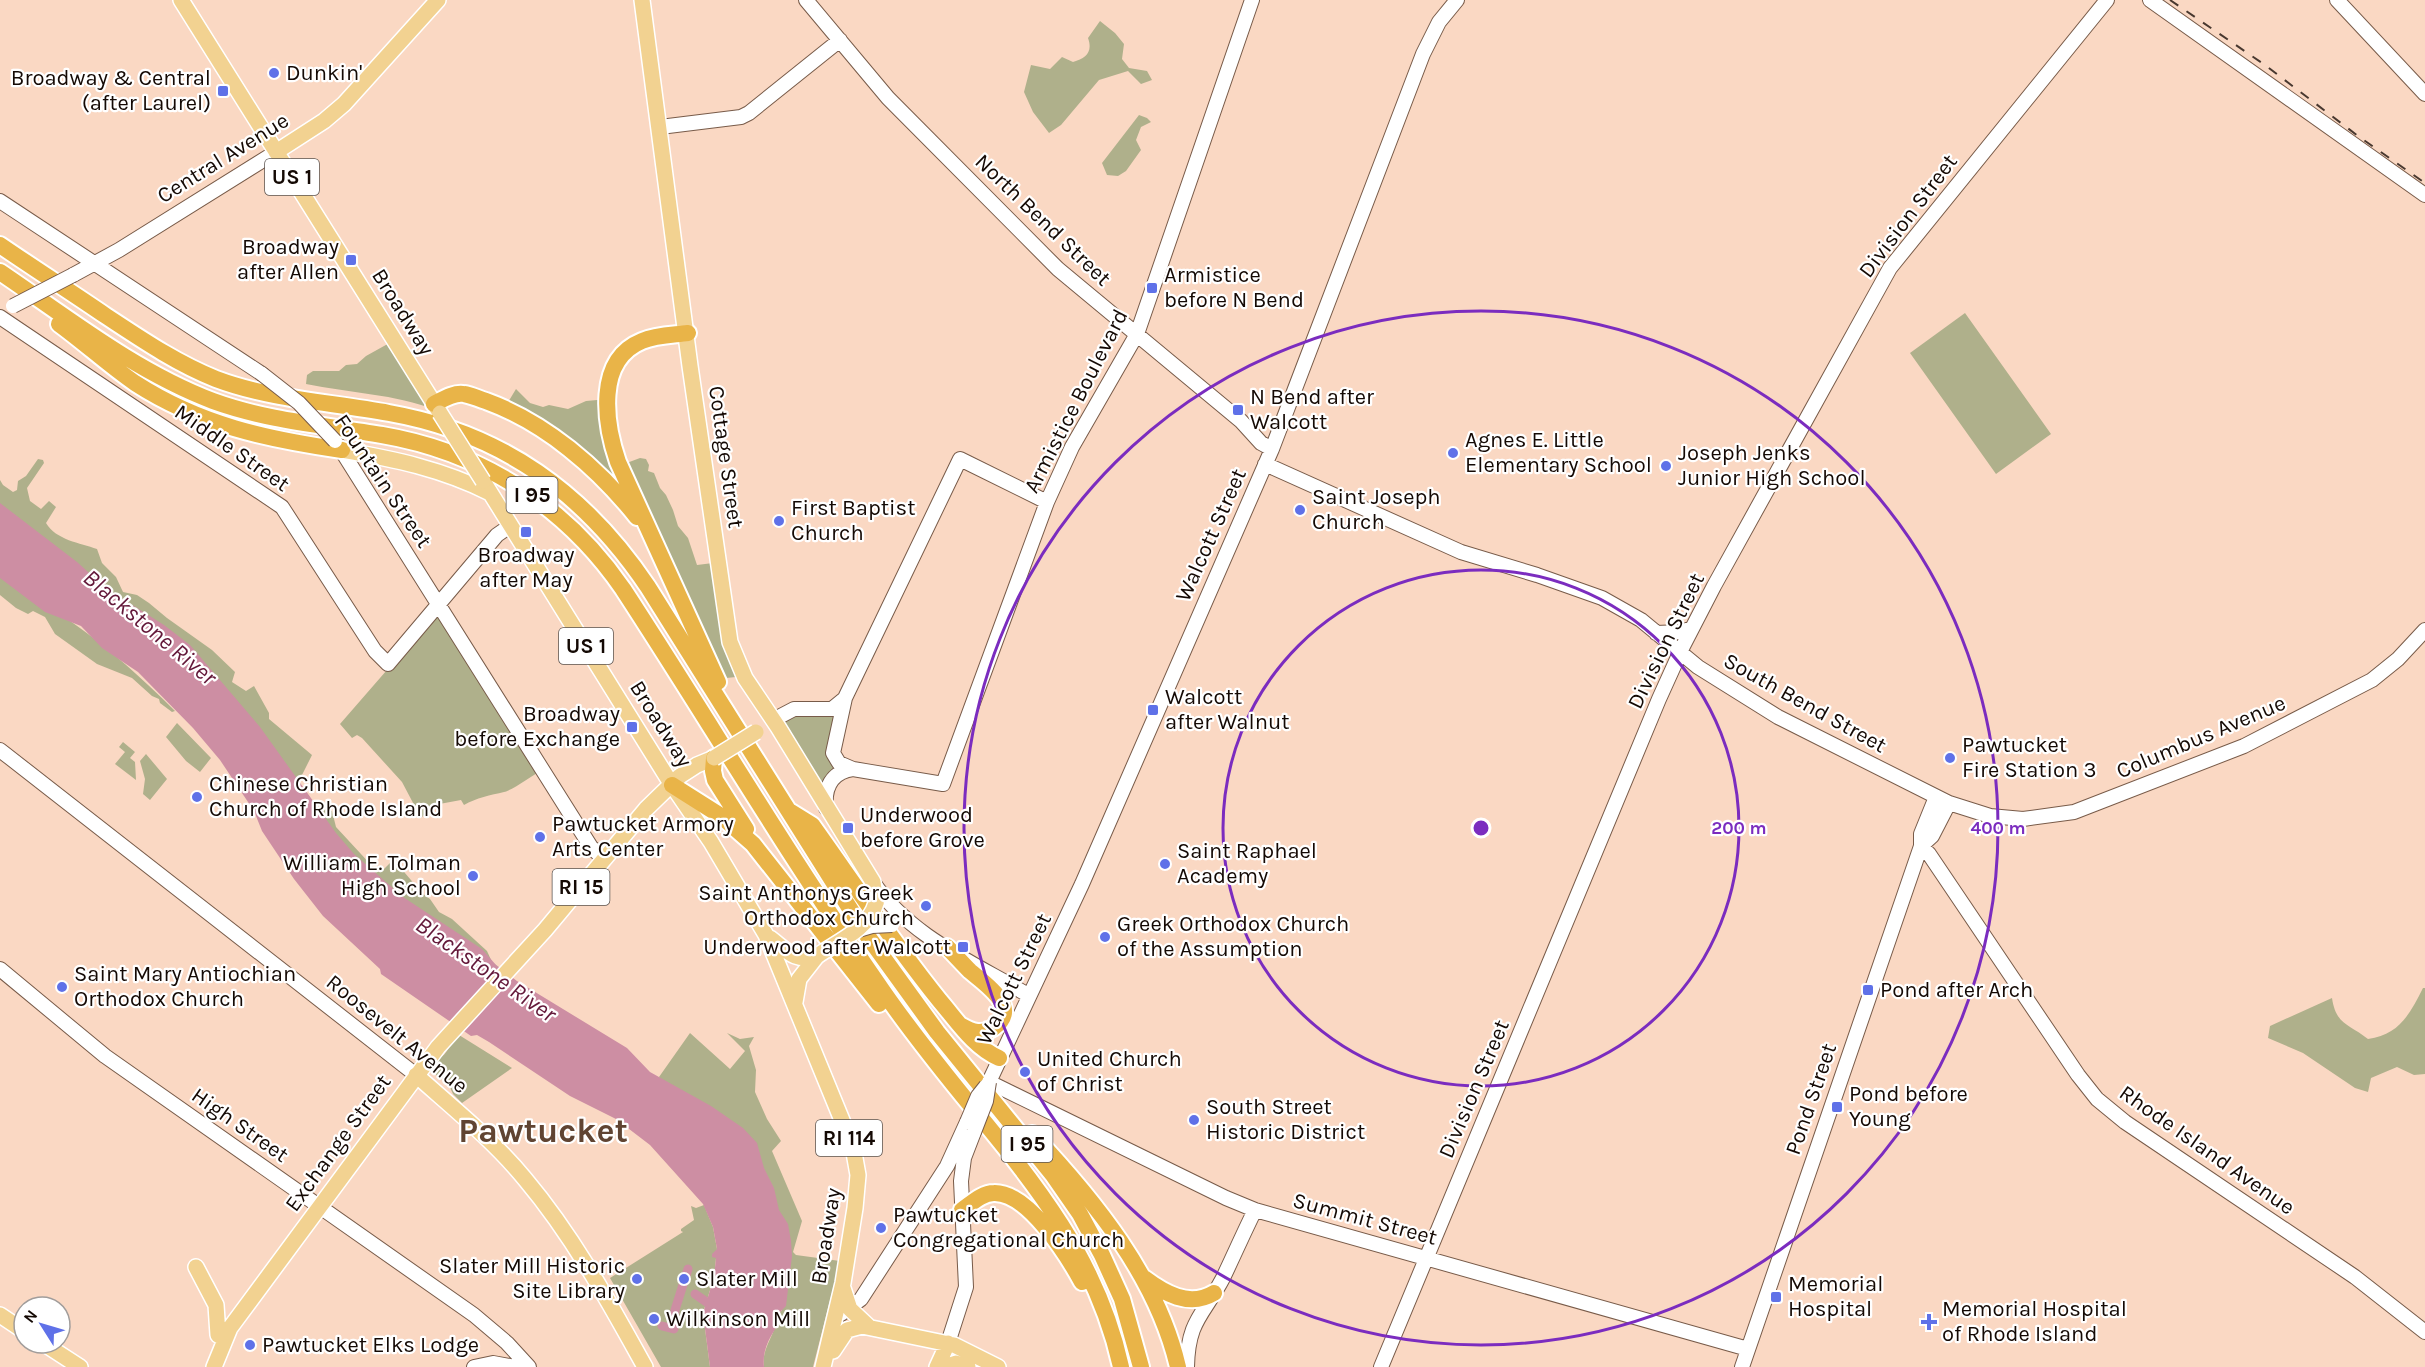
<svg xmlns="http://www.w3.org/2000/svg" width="2425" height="1367" font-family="Karla,sans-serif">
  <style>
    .green { fill: #afb08b }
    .water { fill: #cd8ea3 }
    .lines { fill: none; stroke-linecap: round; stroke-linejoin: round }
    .canal { stroke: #cd8ea3; stroke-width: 9 }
    .secondary-casing { stroke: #785b49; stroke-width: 16 }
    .primary-casing { stroke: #fff; stroke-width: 18 }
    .highway-casing { stroke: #fff; stroke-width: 20 }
    .secondary { stroke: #fff; stroke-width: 14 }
    .primary { stroke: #f2d291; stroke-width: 15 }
    .highway { stroke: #e9b448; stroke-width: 16 }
    .rail { stroke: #48382f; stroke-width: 2; stroke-dasharray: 10 10; stroke-linecap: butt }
    .secondary-bridge-casing { stroke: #785b49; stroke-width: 16; stroke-linecap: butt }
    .primary-bridge-casing { stroke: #fff; stroke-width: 18; stroke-linecap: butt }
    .secondary-bridge { stroke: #fff; stroke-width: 14 }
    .primary-bridge { stroke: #f2d291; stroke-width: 15 }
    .ring { fill: none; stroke: #7b2cbf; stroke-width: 3 }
    .poi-dot { fill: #5f71e8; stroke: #fff; stroke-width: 2 }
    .labels { text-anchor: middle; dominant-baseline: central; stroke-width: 4.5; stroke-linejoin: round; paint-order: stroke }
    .shield { fill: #fff; stroke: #5a534f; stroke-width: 1.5 }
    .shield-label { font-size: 21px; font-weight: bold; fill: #140904 }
    .poi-label { font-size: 22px; fill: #140904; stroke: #fff; text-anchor: start }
    .street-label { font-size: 22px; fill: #140904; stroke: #fff }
    .water-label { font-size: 24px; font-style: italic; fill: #631839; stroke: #fff }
    .town-label { font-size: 34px; font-weight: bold; fill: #604432; stroke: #fff }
    .centre { fill: #7b2cbf; stroke: #fff; stroke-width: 3 }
    .ring-label { font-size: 18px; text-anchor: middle; font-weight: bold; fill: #7b2cbf; stroke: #fff; stroke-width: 4.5; stroke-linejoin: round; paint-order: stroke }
  </style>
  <rect width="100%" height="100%" fill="#fad8c3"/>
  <path class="green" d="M1100 21 1115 33 1124 44 1122 59 1129 68 1147 71 1152 80 1141 84 1128 71 1099 80 1061 125 1049 133 1033 112 1024 92 1031 65 1050 69 1062 57 1073 62C1086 58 1093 52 1088 38Z
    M1139 115 1147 118 1151 122 1141 127 1136 140 1141 150 1126 171 1118 176 1107 175 1102 163Z
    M1965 313 2051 434 1996 474 1910 353Z
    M393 341 436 410C395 394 349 393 306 384L307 375 313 371H339L346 365 357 364 366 356Z
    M516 389 530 403 543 407 549 405 568 409 586 401 608 399 624 464 640 458 646 459 649 465 648 471 654 473 660 488 666 495 673 510 678 526 688 538 697 565 721 562 726 594 746 676 726 678 691 609 652 522 504 409Z
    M38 459 43 460 44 463 27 488 30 501 41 509 49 501 56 507 46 523C56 540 80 543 97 549L102 563 116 577 123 592 137 595 149 603 167 618 212 650 235 672 232 682 246 691 254 686 269 713V719L312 755 299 781 0 514V480L3 485 13 492 17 490 18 481 26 476Z
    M0 573C22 593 48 606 73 623 109 648 144 680 175 711L172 712 160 703 159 699 152 696 132 678 97 664 55 634 45 617 33 611 28 614 16 608 0 595Z
    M440 609 542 770C533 775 513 790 504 792 491 795 476 798 464 805L461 800 434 805 421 818 402 782 362 738 357 735 352 738 340 724Z
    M842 707 836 778 826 802 776 724 789 711Z
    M177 723 211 758 200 772 186 761 166 737Z
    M123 742 135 752 130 758 135 762 136 780 115 764 125 752 119 747Z
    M146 754 167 779 150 800 143 794 145 779 140 761Z
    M317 807 332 811 336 827 373 867 383 870 391 862 399 866 422 893 430 899 439 912 452 919 487 951 492 962 507 973 359 871 317 813Z
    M2423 988H2425V1074L2414 1075 2397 1067 2371 1078 2368 1092 2355 1088 2303 1053 2268 1038 2270 1026 2332 998C2336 1025 2349 1024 2368 1039 2399 1035 2410 1014 2423 988Z
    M690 1033 730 1069 745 1051 727 1033 740 1039 754 1037 749 1046 756 1070 755 1092 767 1119 781 1141 772 1151 802 1221 793 1252 796 1255 840 1261 813 1367H764C761 1347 777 1334 777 1315L782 1310 659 1077Z
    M459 1035 512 1068 462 1103 453 1094 446 1079 438 1077 432 1070 438 1059C448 1055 450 1041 459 1035Z
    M704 1205 713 1227 717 1249 714 1277 703 1313 710 1367H661L610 1278 683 1232 681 1231V1229L694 1220 691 1206 696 1208Z"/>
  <path class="water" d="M0 503 77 562 107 589 164 625 190 645 260 727 336 833 354 854 403 897 482 949 496 965 517 981 627 1048 650 1072 711 1106 743 1128 757 1143 764 1168 774 1188 779 1210 788 1224 791 1241 792 1256 786 1306 777 1315 780 1322C770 1336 762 1350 764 1367H710L703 1313 714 1277 716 1258 712 1257V1254L717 1249 713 1227 703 1204 650 1145 616 1119 570 1096 489 1042 477 1035 471 1036 381 974 380 969 323 916 294 879 262 831 254 811 220 760 193 728 138 672 102 648 81 626 45 612 0 578Z"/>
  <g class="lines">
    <path class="canal" d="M695 1294 715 1308
      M662 1326 674 1329 675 1310 688 1269"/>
    <g class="secondary-casing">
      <path id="secondary" d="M806 0 888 98 1058 269 1241 421 1261 443 1272 449
        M1457 0 1439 22 1423 54 1272 449 1082 884 989 1082 1226 1198 1255 1210 1748 1349
        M2150 0 2425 195
        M2337 0 2425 94
        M660 127 741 117 749 113 840 40
        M0 201 262 374
        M73 275 119 250 276 152
        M0 317 282 507 375 651 388 664 497 535 510 526
        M338 445 591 847 604 859
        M1265 464 1461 552 1537 575 1602 598 1641 620 1698 667 1778 717 1949 803 1990 816 2023 819 2074 812 2244 746 2372 680 2398 659 2425 630
        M1656 633 1681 632 1692 628
        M773 720 794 709H832L843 700
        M0 750 416 1075
        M853 769 839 763 833 753 845 698 960 459 1047 502
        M826 808C824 788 831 772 853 769L943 784 1047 502 1072 447 1137 334 1252 0
        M1921 846 1929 854 2078 1075 2097 1099 2125 1122 2355 1277 2425 1332
        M1921 846 1932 836 1949 803
        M873 882C909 936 974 963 1028 995
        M0 969 105 1056 474 1315 507 1343 529 1367
        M841 1314 861 1299 947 1166 967 1122
        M948 1343 966 1287 961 1181 964 1158 974 1132
        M474 1367 493 1363 515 1367
        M1187 1367C1188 1320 1203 1316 1223 1278 1234 1255 1244 1232 1255 1210
        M1381 1367 1659 699 1683 646 1714 586 1890 268 2107 0
        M1742 1367 1921 846V834L1936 797"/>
    </g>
    <g class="primary-casing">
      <path id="primary" d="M181 0 440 413
        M642 0 690 366 730 642 745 678 778 727 873 882 876 903
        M276 152 324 121 344 104 438 0
        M342 450C394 459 442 469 490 493
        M483 481 672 785 711 842 766 935 853 1147 858 1175 855 1208 843 1283 823 1367
        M770 938C786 950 795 963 817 956
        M795 1002 799 979 817 956
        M416 1075C453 1108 493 1140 525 1179 573 1236 609 1302 645 1367
        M196 1267 216 1305 218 1335
        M843 1288 850 1309 868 1326
        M0 1315 24 1331
        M43 1343 80 1367
        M833 1351 847 1330 862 1326 954 1345 998 1367
        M214 1367 230 1328 438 1047 545 930 646 809 680 776 697 765 714 758
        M937 1367 948 1343
        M944 1367 956 1363 968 1367"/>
    </g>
    <g class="highway-casing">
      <path id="highway" d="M0 245C35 269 71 292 106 316 141 339 176 363 216 379 272 400 331 402 389 413 502 433 585 493 648 587L864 931 937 1032 1053 1175 1080 1214 1102 1255 1122 1299 1141 1367
        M0 272C68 318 136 372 213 401 268 421 325 425 382 435 482 452 566 506 623 589 708 719 787 854 876 981 903 1021 933 1059 963 1096 1033 1181 1097 1257 1121 1367
        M59 324C85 343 109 365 135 383 200 425 266 439 342 450
        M688 333C673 335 656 335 642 341 595 360 605 424 618 462L718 682
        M434 404C442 400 454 392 464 394 471 395 479 399 486 401 546 423 598 468 637 517
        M714 758 713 771 715 780 746 829
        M672 785 721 816 753 844 879 1004
        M791 812 812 825C854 884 894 944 940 1001 958 1022 974 1047 999 1058
        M947 947C955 955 962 963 970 971 984 983 1023 1008 993 1028 982 1035 972 1032 962 1026
        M1032 1134C1094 1200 1157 1277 1178 1367
        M962 1210C972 1203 982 1193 994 1193 1028 1192 1068 1256 1082 1282
        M1144 1278C1164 1293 1189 1308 1214 1293"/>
    </g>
    <use href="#secondary" class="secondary"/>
    <use href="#primary" class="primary"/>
    <use href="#highway" class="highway"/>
    <path class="rail" d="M2170 0 2265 65 2358 136 2425 183"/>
    <g class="secondary-bridge-casing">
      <path id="secondary-bridge" d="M13 306 73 275
        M262 374 299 403 335 441
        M855 931 872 926 892 925
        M967 1122 978 1096 986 1086
        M974 1132 986 1101 989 1082"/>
    </g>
    <g class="primary-bridge-casing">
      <path id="primary-bridge" d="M440 413 483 481
        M714 758 756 732
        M817 956C837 942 869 929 876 903"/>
    </g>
    <use href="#secondary-bridge" class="secondary-bridge"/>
    <use href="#primary-bridge" class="primary-bridge"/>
  </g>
  <g class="ring">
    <circle cx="1481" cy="828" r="258"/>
    <circle cx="1481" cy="828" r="517"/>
  </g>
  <g class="poi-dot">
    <circle cx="274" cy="73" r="6"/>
    <rect x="217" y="85" width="12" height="12" rx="3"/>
    <rect x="345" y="254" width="12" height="12" rx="3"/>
    <rect x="1146" y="282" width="12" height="12" rx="3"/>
    <rect x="1232" y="404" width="12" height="12" rx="3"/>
    <circle cx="1453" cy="453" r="6"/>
    <circle cx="1666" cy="466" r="6"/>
    <circle cx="1300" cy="510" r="6"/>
    <circle cx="779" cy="521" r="6"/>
    <rect x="520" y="526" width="12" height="12" rx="3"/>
    <rect x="1147" y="704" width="12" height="12" rx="3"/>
    <rect x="626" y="721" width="12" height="12" rx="3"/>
    <circle cx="1950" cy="758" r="6"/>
    <circle cx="197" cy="797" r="6"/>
    <rect x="842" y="822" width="12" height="12" rx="3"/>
    <circle cx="540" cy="837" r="6"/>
    <circle cx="1165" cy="864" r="6"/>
    <circle cx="473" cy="876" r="6"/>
    <circle cx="926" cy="906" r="6"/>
    <circle cx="1105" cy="937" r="6"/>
    <rect x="957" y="941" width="12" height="12" rx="3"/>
    <circle cx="62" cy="987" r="6"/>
    <rect x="1862" y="984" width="12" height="12" rx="3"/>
    <circle cx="1025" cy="1072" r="6"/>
    <rect x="1831" y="1101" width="12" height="12" rx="3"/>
    <circle cx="1194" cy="1120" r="6"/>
    <circle cx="881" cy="1228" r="6"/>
    <circle cx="637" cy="1279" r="6"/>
    <circle cx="684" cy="1279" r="6"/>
    <rect x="1770" y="1291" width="12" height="12" rx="3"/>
    <circle cx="654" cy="1319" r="6"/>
    <path d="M1926 1313h6v6h6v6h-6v6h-6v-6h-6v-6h6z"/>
    <circle cx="250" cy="1345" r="6"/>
  </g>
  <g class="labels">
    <g class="shield">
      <rect x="265" y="159" width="54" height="36" rx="4.5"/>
      <rect x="506.5" y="477" width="51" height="36" rx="4.5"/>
      <rect x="559" y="628" width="54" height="36" rx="4.5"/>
      <rect x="552.5" y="869" width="57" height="36" rx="4.5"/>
      <rect x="816" y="1120" width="66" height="36" rx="4.5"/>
      <rect x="1001.5" y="1126" width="51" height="36" rx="4.5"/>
    </g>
    <g class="shield-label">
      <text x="292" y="177">US 1</text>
      <text x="532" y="495">I 95</text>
      <text x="586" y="646">US 1</text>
      <text x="581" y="887">RI 15</text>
      <text x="849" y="1138">RI 114</text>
      <text x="1027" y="1144">I 95</text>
    </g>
    <g class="poi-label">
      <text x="286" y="73">Dunkin'</text>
      <text x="211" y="78" text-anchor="end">Broadway &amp; Central<tspan x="211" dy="25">(after Laurel)</tspan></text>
      <text x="339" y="247" text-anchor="end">Broadway<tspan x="339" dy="25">after Allen</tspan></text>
      <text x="1164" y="275">Armistice<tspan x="1164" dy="25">before N Bend</tspan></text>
      <text x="1250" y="397">N Bend after<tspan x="1250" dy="25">Walcott</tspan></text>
      <text x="1465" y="440">Agnes E. Little<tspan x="1465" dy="25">Elementary School</tspan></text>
      <text x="1678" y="453">Joseph Jenks<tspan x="1678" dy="25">Junior High School</tspan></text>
      <text x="1312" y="497">Saint Joseph<tspan x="1312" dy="25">Church</tspan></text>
      <text x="791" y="508">First Baptist<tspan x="791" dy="25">Church</tspan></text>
      <text x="526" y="555" text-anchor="middle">Broadway<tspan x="526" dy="25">after May</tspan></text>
      <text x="1165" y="697">Walcott<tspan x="1165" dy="25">after Walnut</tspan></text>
      <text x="620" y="714" text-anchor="end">Broadway<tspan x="620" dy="25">before Exchange</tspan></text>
      <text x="1962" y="745">Pawtucket<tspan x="1962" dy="25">Fire Station 3</tspan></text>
      <text x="209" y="784">Chinese Christian<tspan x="209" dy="25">Church of Rhode Island</tspan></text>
      <text x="860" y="815">Underwood<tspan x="860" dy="25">before Grove</tspan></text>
      <text x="552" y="824">Pawtucket Armory<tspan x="552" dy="25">Arts Center</tspan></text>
      <text x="1177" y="851">Saint Raphael<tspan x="1177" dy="25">Academy</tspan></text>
      <text x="461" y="863" text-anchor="end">William E. Tolman<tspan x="461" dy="25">High School</tspan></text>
      <text x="914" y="893" text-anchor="end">Saint Anthonys Greek<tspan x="914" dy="25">Orthodox Church</tspan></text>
      <text x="1117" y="924">Greek Orthodox Church<tspan x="1117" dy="25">of the Assumption</tspan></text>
      <text x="951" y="947" text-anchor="end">Underwood after Walcott</text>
      <text x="74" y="974">Saint Mary Antiochian<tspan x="74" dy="25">Orthodox Church</tspan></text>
      <text x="1880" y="990">Pond after Arch</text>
      <text x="1037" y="1059">United Church<tspan x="1037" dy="25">of Christ</tspan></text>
      <text x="1849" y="1094">Pond before<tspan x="1849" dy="25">Young</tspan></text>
      <text x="1206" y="1107">South Street<tspan x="1206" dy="25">Historic District</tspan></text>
      <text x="893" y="1215">Pawtucket<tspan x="893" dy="25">Congregational Church</tspan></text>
      <text x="625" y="1266" text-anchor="end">Slater Mill Historic<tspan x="625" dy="25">Site Library</tspan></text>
      <text x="696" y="1279">Slater Mill</text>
      <text x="1788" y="1284">Memorial<tspan x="1788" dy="25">Hospital</tspan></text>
      <text x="1942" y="1309">Memorial Hospital<tspan x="1942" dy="25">of Rhode Island</tspan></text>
      <text x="666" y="1319">Wilkinson Mill</text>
      <text x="262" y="1345">Pawtucket Elks Lodge</text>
    </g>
    <g class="street-label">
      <text transform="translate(223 158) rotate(-32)">Central Avenue</text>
      <text transform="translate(1908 216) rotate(-53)">Division Street</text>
      <text transform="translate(1043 220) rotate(44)">North Bend Street</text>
      <text transform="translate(403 312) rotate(58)">Broadway</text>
      <text transform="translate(1076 401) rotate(-63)">Armistice Boulevard</text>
      <text transform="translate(232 448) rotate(35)">Middle Street</text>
      <text transform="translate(726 457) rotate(82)">Cottage Street</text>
      <text transform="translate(383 481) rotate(56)">Fountain Street</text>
      <text transform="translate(1211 535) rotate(-66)">Walcott Street</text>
      <text transform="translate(1666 641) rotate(-64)">Division Street</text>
      <text transform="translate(1805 703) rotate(29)">South Bend Street</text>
      <text transform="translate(661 724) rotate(58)">Broadway</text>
      <text transform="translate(2201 737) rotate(-23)">Columbus Avenue</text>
      <text transform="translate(1014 979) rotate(-64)">Walcott Street</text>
      <text transform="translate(397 1034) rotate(39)">Roosevelt Avenue</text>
      <text transform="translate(1474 1089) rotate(-67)">Division Street</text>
      <text transform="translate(1811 1099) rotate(-71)">Pond Street</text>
      <text transform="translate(240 1125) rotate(35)">High Street</text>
      <text transform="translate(338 1143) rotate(-54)">Exchange Street</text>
      <text transform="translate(2207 1150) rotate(35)">Rhode Island Avenue</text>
      <text transform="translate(1365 1219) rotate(15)">Summit Street</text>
      <text transform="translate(826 1236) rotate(-81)">Broadway</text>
    </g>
    <g class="water-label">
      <text transform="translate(150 627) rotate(40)">Blackstone River</text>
      <text transform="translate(486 969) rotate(35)">Blackstone River</text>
    </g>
    <g class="town-label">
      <text x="543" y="1131">Pawtucket</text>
    </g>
  </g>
  <circle cx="1481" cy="828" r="9" class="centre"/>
  <g class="ring-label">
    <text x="1739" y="834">200 m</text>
    <text x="1998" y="834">400 m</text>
  </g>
  <g transform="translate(42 1325) rotate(307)"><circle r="28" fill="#ffffff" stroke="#a19d9b" stroke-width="1.5"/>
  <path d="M0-4.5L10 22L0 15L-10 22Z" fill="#5f71e8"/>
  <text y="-9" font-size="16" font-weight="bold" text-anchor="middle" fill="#140904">N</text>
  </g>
</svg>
